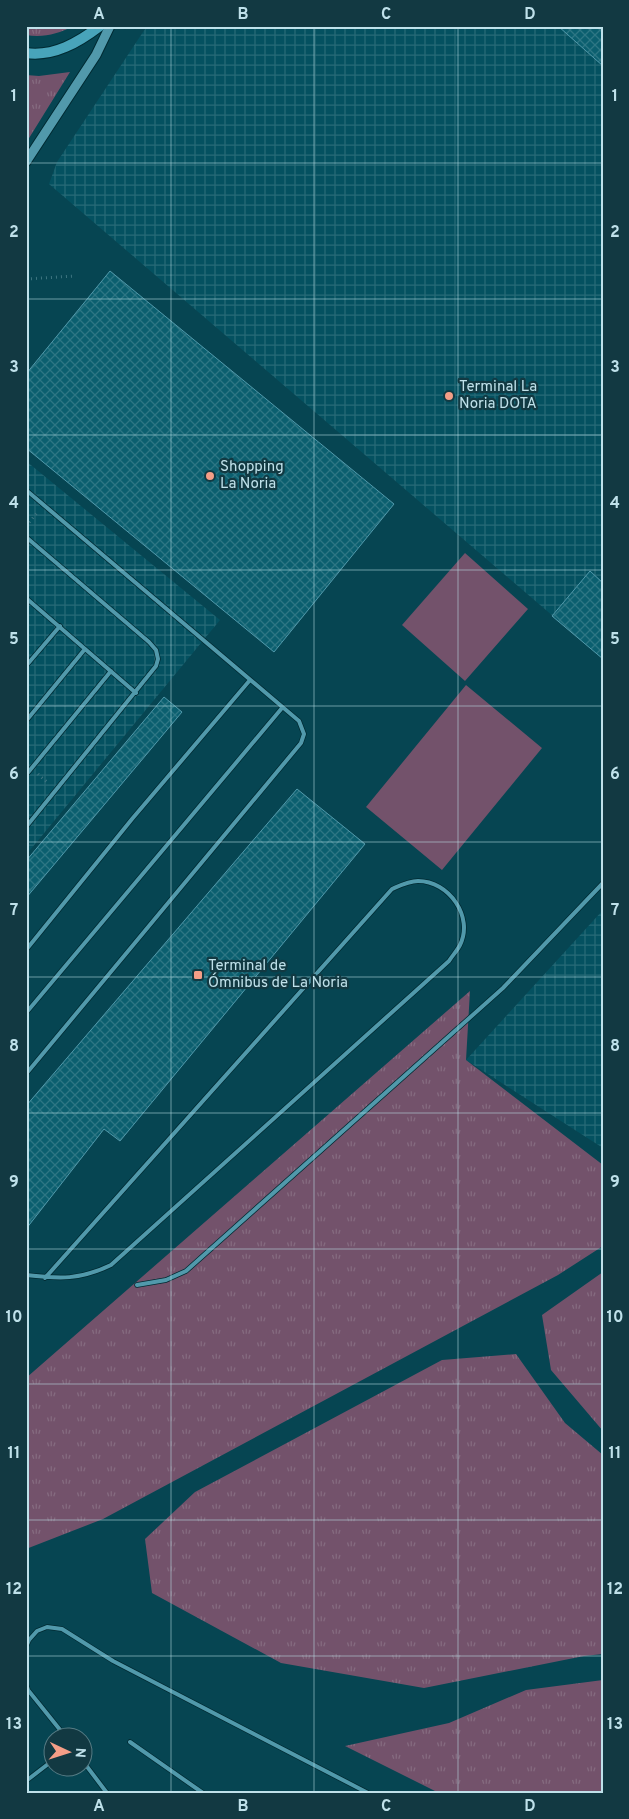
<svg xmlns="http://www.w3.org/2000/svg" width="629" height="1819" font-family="Overpass,sans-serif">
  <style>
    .industrial { fill: url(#industrial-grid) }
    .grass { fill: url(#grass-tufts) }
    .green { fill: #73526b }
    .building { fill: url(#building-cross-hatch); stroke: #5199ab }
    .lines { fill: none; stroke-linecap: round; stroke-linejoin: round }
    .service-casing { stroke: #002a32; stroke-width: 5.5 }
    .tertiary-casing { stroke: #002a32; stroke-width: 11 }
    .secondary-casing { stroke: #002a32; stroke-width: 12 }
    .path { stroke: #3e7580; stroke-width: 3; stroke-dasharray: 1 4; stroke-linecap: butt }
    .service { stroke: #5199ab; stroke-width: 4 }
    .tertiary { stroke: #5199ab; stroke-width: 9 }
    .secondary { stroke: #48a4ba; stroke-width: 10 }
    .grid { fill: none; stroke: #bfe1ea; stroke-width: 1; stroke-opacity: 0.55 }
    .poi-dot { fill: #f49e87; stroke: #123942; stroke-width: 2 }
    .labels { text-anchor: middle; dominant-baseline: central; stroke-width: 4.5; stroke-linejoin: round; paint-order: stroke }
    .poi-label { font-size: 15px; fill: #bfe1ea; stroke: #123942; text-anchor: start }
    .neatline { fill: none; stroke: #bfe1ea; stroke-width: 2 }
    .grid-label { font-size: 16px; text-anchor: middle; font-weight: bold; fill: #bfe1ea }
  </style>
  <defs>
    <pattern id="industrial-grid" width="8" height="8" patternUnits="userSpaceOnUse" patternTransform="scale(1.25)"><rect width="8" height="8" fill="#045160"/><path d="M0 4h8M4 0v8" fill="none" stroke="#276a77"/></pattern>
    <pattern id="grass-tufts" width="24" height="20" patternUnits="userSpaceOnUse" patternTransform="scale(1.25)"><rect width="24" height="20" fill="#73526b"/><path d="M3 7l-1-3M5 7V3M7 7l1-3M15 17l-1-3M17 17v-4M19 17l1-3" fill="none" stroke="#856b80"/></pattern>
    <pattern id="building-cross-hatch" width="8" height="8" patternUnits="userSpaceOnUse" patternTransform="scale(1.25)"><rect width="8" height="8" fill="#0b5f6f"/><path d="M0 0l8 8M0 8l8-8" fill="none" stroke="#2d7684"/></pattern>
  </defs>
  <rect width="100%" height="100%" fill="#064552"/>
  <path class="industrial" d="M147 26H603V659L49 184 57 162Z
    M26 461 220 620 26 855Z
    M603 910V1148L466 1060Z"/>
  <path class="grass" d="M26 26H73C58 34 43 38 26 35Z
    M70 72 26 143V75L39 76Z
    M470 991 466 1060 603 1165V1246L558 1275 103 1519 26 1549V1378Z
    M603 1272V1431L551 1370 542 1315Z
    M516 1354 565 1423 603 1455V1654L584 1656 424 1688 281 1663 152 1593 145 1539 195 1492 442 1360Z
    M603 1680V1793H439L345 1746 449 1723 526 1690Z"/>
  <path class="green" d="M465 553 528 609 465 681 402 625Z
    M466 685 542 748 442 870 366 807Z"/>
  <path class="building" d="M558 26H603V66Z
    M110 271 394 504 274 652 26 448V374Z
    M590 571 603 583V659L552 616Z
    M164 697 182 712 26 898V861Z
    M297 789 365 844 120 1141 104 1129 26 1229V1106Z"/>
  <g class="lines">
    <g class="service-casing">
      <path id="service" d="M26 490 299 721 304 734 301 743 26 1074
        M26 537 149 642 156 650 158 659 156 666 26 827
        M26 598 136 693
        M26 666 60 626
        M26 721 85 649
        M26 775 111 671
        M26 950 132 819 250 680
        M26 1013 282 708
        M26 1275C60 1279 80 1280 111 1265L449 961C452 956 457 951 460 945 474 917 449 881 418 881 409 881 401 885 392 889L45 1278
        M137 1285 166 1280 186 1271 503 988 603 883
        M26 1647 29 1640 37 1631 47 1627 62 1629 113 1661 368 1793
        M26 1684 28 1690 65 1736
        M130 1742 203 1793
        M82 1760 107 1793
        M26 1781 52 1761"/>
    </g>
    <g class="tertiary-casing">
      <path id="tertiary" d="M26 162 96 55 110 26"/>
    </g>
    <g class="secondary-casing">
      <path id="secondary" d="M26 53C54 57 79 42 100 26"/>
    </g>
    <path class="path" d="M26 279 75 276
      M26 526 37 513
      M38 774 48 783"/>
    <use href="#service" class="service"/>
    <use href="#tertiary" class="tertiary"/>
    <use href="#secondary" class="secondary"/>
  </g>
  <path class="grid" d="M171 26V1793M314 26V1793M458 26V1793M26 163H603M26 299H603M26 435H603M26 570H603M26 706H603M26 842H603M26 977H603M26 1113H603M26 1249H603M26 1384H603M26 1520H603M26 1656H603"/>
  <g class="poi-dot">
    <circle cx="449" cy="396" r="5"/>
    <circle cx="210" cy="476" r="5"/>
    <rect x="193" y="970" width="10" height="10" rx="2.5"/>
  </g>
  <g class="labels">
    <g class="poi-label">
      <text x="459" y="387">Terminal La<tspan x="459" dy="17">Noria DOTA</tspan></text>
      <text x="220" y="467">Shopping<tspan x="220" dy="17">La Noria</tspan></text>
      <text x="208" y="966">Terminal de<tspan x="208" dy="17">Ómnibus de La Noria</tspan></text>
    </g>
  </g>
  <rect width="629" height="1819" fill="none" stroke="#123942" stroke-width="55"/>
  <g transform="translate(68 1752) rotate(94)"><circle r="24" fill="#123942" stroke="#577c85"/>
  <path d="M0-4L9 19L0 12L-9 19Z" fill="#f49e87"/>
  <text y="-8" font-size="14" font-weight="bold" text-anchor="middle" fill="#bfe1ea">N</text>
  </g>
  <rect x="28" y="28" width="574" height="1764" class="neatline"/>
  <g class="grid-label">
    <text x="99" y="19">A</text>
    <text x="243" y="19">B</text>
    <text x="386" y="19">C</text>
    <text x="530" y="19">D</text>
    <text x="14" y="101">1</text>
    <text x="615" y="101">1</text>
    <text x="14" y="237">2</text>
    <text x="615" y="237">2</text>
    <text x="14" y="372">3</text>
    <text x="615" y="372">3</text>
    <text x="14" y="508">4</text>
    <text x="615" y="508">4</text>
    <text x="14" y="644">5</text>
    <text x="615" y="644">5</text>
    <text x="14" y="779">6</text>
    <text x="615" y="779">6</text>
    <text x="14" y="915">7</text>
    <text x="615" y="915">7</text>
    <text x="14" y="1051">8</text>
    <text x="615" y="1051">8</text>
    <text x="14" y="1187">9</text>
    <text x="615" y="1187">9</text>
    <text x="14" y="1322">10</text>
    <text x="615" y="1322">10</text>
    <text x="14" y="1458">11</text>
    <text x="615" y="1458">11</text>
    <text x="14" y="1594">12</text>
    <text x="615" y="1594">12</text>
    <text x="14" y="1729">13</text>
    <text x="615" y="1729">13</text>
    <text x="99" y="1811">A</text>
    <text x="243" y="1811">B</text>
    <text x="386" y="1811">C</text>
    <text x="530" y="1811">D</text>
  </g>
</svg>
